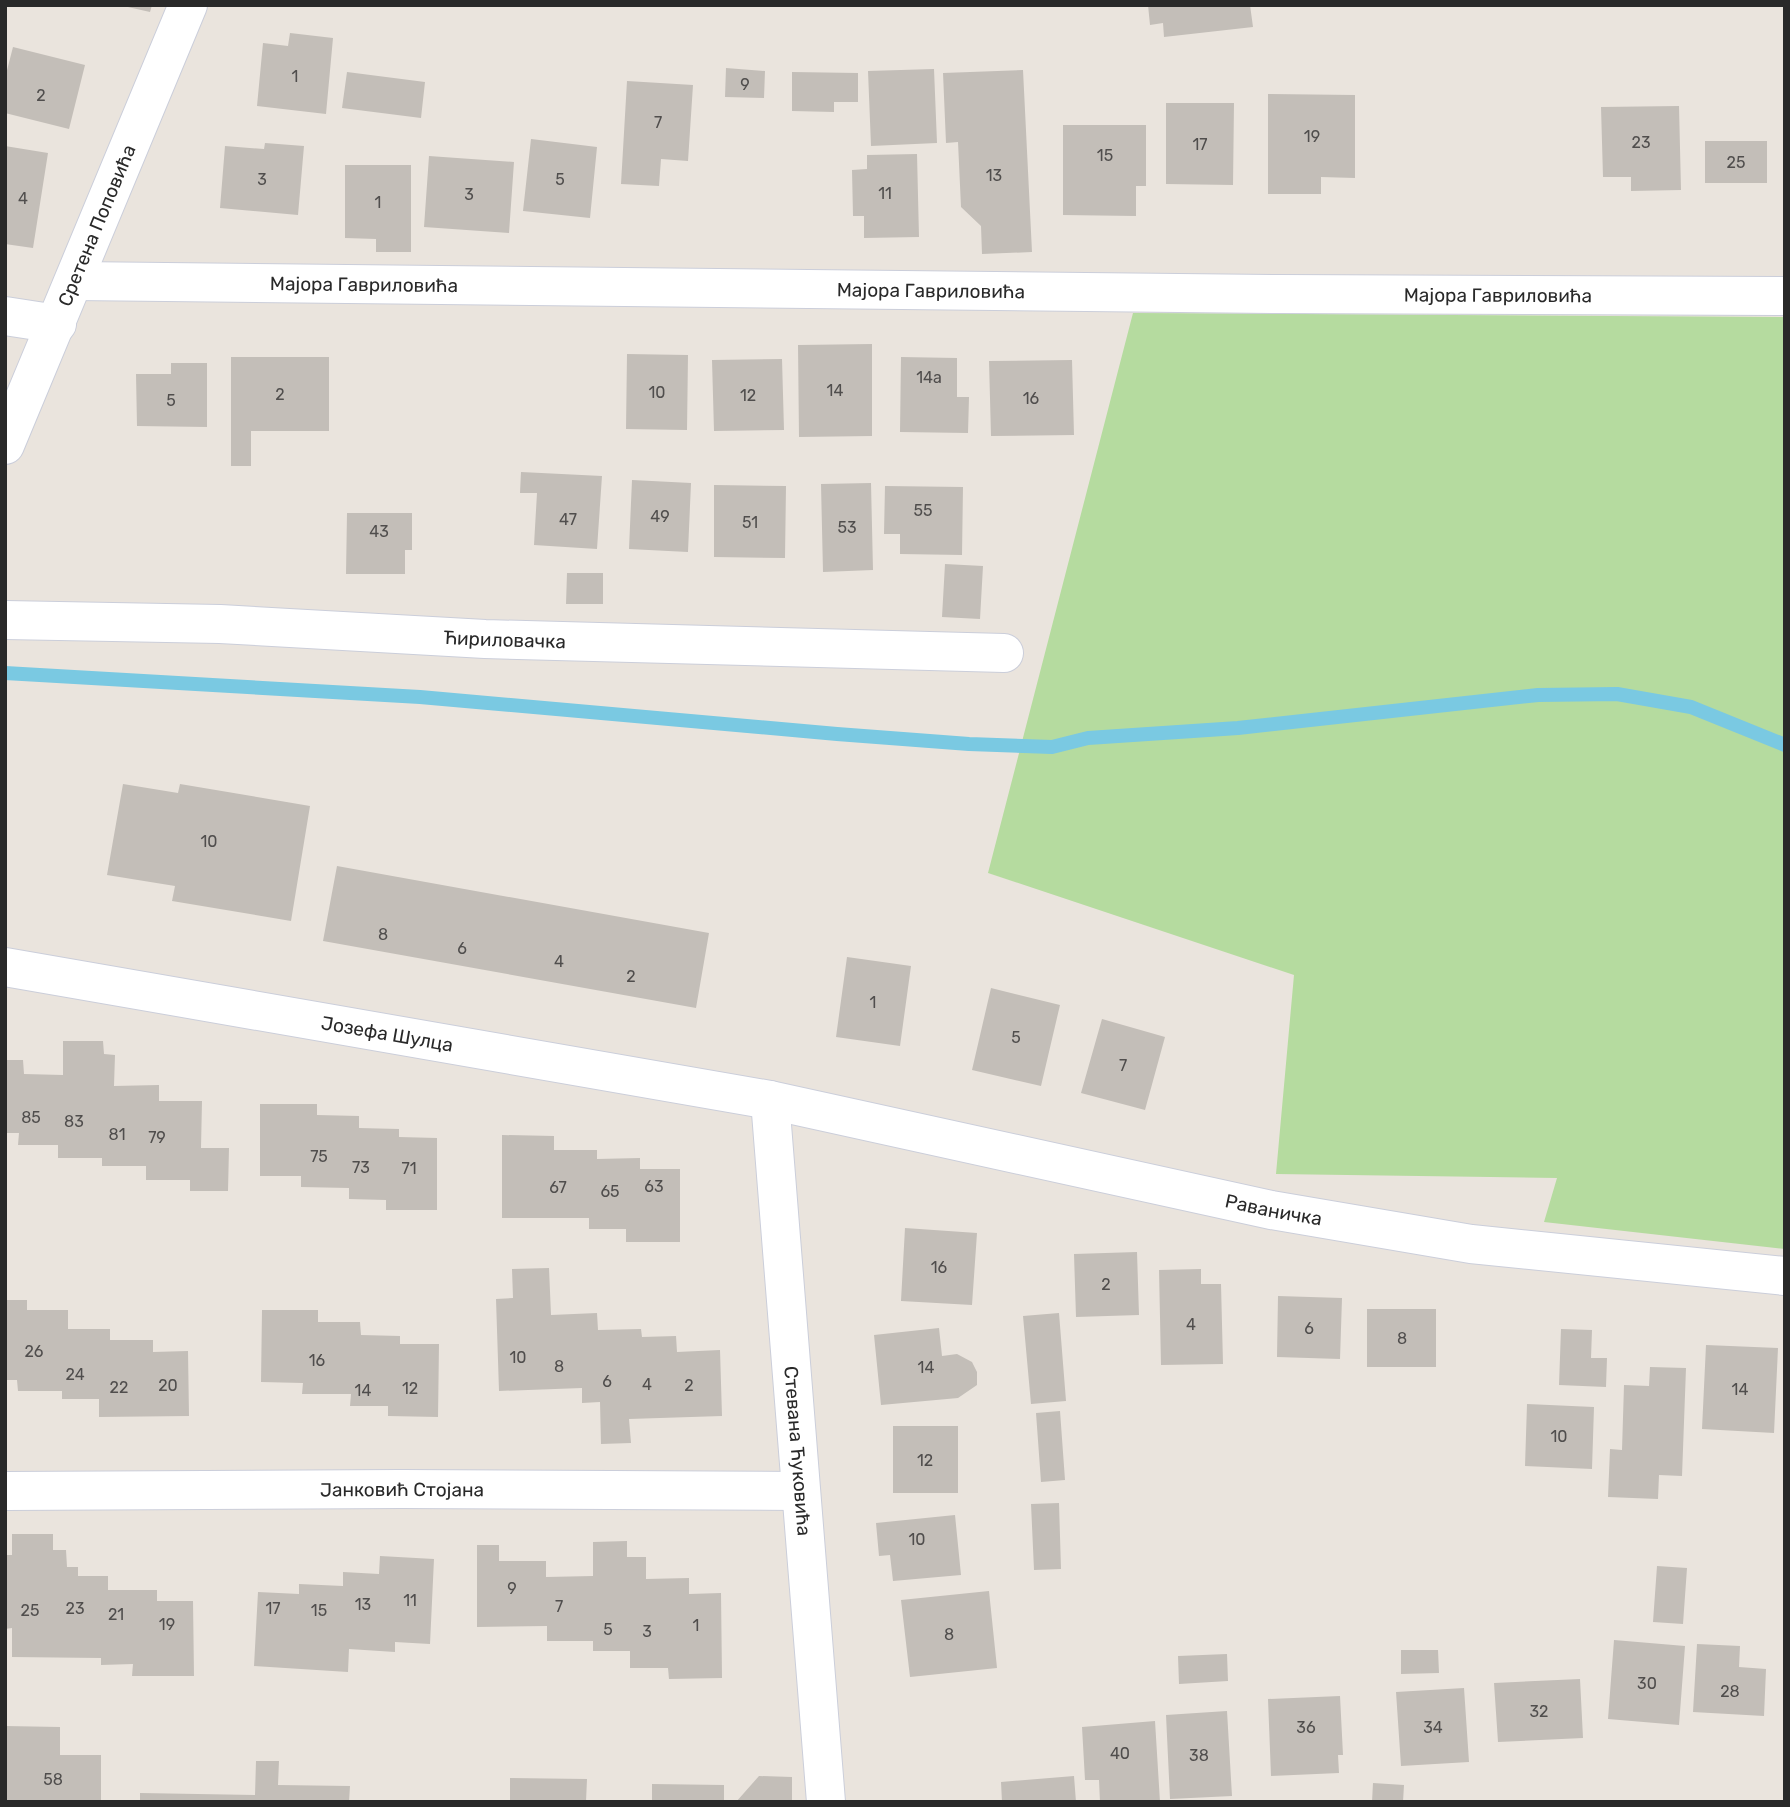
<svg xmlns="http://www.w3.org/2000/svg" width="1790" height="1807" font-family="Rubik,sans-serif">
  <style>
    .green { fill: #b5db9f }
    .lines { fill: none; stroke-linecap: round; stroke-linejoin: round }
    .stream { stroke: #7ac9e2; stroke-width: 14 }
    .building { fill: #c3beb8 }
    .minor-casing { stroke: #cbceda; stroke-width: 40 }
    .minor { stroke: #fff; stroke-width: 38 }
    .labels { text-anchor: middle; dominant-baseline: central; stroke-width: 5; stroke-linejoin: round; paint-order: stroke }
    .number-label { font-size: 16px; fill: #504e4d }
    .street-label { font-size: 19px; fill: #292929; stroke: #fff }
  </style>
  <rect width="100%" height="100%" fill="#eae4dd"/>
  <path class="green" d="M1133 313 1785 317V1249L1544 1222 1557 1178 1276 1174 1294 975 988 873Z"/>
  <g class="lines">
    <path class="stream" d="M5 673 420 697 837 734 969 744 1052 747 1088 738 1238 728 1538 695 1617 694 1691 707 1785 745"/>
  </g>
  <path class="building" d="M119 5H152L150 12Z
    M1148 5H1250L1253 27 1164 37 1163 23 1150 25Z
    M290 33 333 38 326 114 257 106 263 43 288 46Z
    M13 47 85 65 69 129 5 113V78Z
    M726 68 765 71 764 98 725 97Z
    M934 69 937 143 871 146 868 71Z
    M1023 70 1032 252 982 254 981 226 961 207 958 142 946 143 943 73Z
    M347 72 425 82 421 118 342 108Z
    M792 72 858 73V102H834V112L792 111Z
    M627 81 693 85 688 161 661 159 659 186 621 184Z
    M1268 94 1355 95V178L1321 177V194H1268Z
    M1166 103H1234L1233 185 1166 184Z
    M1679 106 1681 190 1631 191V177H1603L1601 107Z
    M1063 125H1146V186H1136V216L1063 215Z
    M531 139 597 147 590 218 523 211Z
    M1705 141H1767V183H1705Z
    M265 143 304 146 298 215 220 208 225 146 264 149Z
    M5 146 48 153 33 248 5 244Z
    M917 154 919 237 864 238V216H853L852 170 867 169V155Z
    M429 156 514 162 509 233 424 227Z
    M345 165H411V252H376V239L345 238Z
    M872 344V436L799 437 798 345Z
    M627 354 688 355 687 430 626 429Z
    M231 357H329V431H251V466H231Z
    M901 357 957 358V397H969L968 433 900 432Z
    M782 359 784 430 714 431 712 360Z
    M1072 360 1074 435 991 436 989 361Z
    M171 363H207V427L137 426 136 374H171Z
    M521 472 602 476 597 549 534 545 537 493H520Z
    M632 480 691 483 688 552 629 549Z
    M871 483 873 570 823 572 821 484Z
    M714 485 786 486 785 558 714 557Z
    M885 486 963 487 962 555 900 554V534H884Z
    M347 513H412V550H405V574H346Z
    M945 564 983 566 980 619 942 617Z
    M567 573H603V604H566Z
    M123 784 178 793 180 784 310 806 291 921 172 901 175 886 107 875Z
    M337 866 709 933 696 1008 323 941Z
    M847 957 911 966 900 1046 836 1037Z
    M991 988 1060 1005 1041 1086 972 1070Z
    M1102 1019 1165 1037 1145 1110 1081 1093Z
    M63 1041H103L104 1054 115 1055 114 1086 159 1085V1101H202L201 1148H229L228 1191H190V1180H146V1166H102V1158H58V1145H18L19 1133H5V1060H23L24 1074 63 1075Z
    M260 1104H317V1115L359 1116V1128L399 1129V1137L437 1138V1210H386V1200L349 1199V1188L301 1187V1176H260Z
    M502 1135 554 1136V1150H597V1159L640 1158V1169H680V1242H626V1229H589V1218H502Z
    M905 1228 977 1233 972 1305 901 1301Z
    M1137 1252 1139 1315 1076 1317 1074 1254Z
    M549 1268 551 1315 597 1313 598 1330 641 1329 642 1337 676 1336 677 1352 720 1350 722 1416 629 1419 631 1443 601 1444 600 1402 582 1403V1388L499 1391 496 1299 513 1298 512 1269Z
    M1201 1269V1284H1221L1223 1364 1161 1365 1159 1270Z
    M1278 1296 1342 1298 1340 1359 1277 1357Z
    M5 1300H27V1310H68V1329H110V1340H153V1352L188 1351 189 1416 99 1417V1399H62V1391H18L17 1380H5Z
    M1367 1309H1436V1367H1367Z
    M262 1310H318V1322H360L361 1335 400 1336V1344H439L438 1417 388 1416V1406H350L351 1394H302L303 1383 261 1382Z
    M1059 1313 1066 1401 1031 1404 1023 1316Z
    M939 1328 942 1356 957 1354 972 1362 977 1372V1385L958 1398 881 1405 874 1335Z
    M1561 1329 1592 1330 1591 1358H1607L1606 1387 1559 1385Z
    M1706 1345 1778 1348 1774 1433 1702 1429Z
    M1650 1367 1686 1368 1682 1476 1659 1475 1658 1499 1608 1497 1610 1449 1622 1450 1624 1385 1649 1386Z
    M1527 1404 1594 1407 1592 1469 1525 1466Z
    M1060 1411 1065 1480 1041 1482 1036 1413Z
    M893 1426H958V1493H893Z
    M1059 1503 1061 1569 1034 1570 1031 1504Z
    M955 1515 961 1575 893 1581 890 1555 879 1556 876 1523Z
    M12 1534H53V1550H66L67 1567H78V1576H108V1590H157V1601H193L194 1676H132L133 1664 101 1665V1658L12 1657V1628L5 1629V1555H12Z
    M627 1541V1557H646V1579L689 1578V1594L721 1593 722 1678 669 1679 668 1668H630V1651H593V1641H547V1626L477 1627V1545H499V1561H546V1577L593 1576V1542Z
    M380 1556 434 1559 430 1644 395 1642V1652L349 1649 348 1672 254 1666 258 1592 299 1594V1584L343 1586V1572L379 1574Z
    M1657 1566 1687 1568 1683 1624 1653 1622Z
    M989 1591 997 1668 910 1677 901 1600Z
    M1614 1640 1685 1646 1679 1725 1608 1719Z
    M1697 1644 1740 1646 1739 1667 1766 1669 1764 1716 1693 1712Z
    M1401 1650H1438L1439 1673 1401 1674Z
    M1227 1654 1228 1681 1179 1684 1178 1656Z
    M1580 1679 1583 1738 1498 1742 1494 1683Z
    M1464 1688 1469 1762 1401 1766 1396 1692Z
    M1340 1696 1343 1755H1338L1339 1773 1271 1776 1268 1699Z
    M1227 1711 1232 1796 1170 1799 1166 1715Z
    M1155 1721 1160 1802H1100L1099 1780H1085L1082 1727Z
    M5 1726 60 1727V1755H101V1802H5Z
    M256 1761H279L278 1785 350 1786 349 1802H140V1793L255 1795Z
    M759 1776 792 1777V1802H736Z
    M1074 1776 1076 1802H1002L1001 1782Z
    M510 1778 587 1779 586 1802H510Z
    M1373 1783 1404 1785 1403 1802H1372Z
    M652 1784 724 1785V1802H652Z"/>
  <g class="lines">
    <g class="minor-casing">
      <g id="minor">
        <path id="s1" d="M75 281 1280 294 1785 296"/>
        <path d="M5 316 57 324"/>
        <path id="s2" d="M5 445 188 5"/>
        <path id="s3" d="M5 620 220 624 485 639 1004 653"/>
        <path id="s4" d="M5 967 770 1100 1271 1210 1471 1244 1785 1276"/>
        <path id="s5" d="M770 1100 826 1802"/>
        <path id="s6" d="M5 1491 401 1489 800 1491"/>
      </g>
    </g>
    <use href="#minor" class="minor"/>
  </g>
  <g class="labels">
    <g class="number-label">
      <text x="295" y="76">1</text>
      <text x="745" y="84">9</text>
      <text x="41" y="95">2</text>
      <text x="658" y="122">7</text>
      <text x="1312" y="136">19</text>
      <text x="1641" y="142">23</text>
      <text x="1200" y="144">17</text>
      <text x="1105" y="155">15</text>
      <text x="1736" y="162">25</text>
      <text x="994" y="175">13</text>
      <text x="262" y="179">3</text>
      <text x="560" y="179">5</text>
      <text x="885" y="193">11</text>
      <text x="469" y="194">3</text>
      <text x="23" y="198">4</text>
      <text x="378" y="202">1</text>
      <text x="929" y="377">14a</text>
      <text x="835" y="390">14</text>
      <text x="657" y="392">10</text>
      <text x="280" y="394">2</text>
      <text x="748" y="395">12</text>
      <text x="1031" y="398">16</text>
      <text x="171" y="400">5</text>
      <text x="923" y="510">55</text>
      <text x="660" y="516">49</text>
      <text x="568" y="519">47</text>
      <text x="750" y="522">51</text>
      <text x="847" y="527">53</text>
      <text x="379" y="531">43</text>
      <text x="209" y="841">10</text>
      <text x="383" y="934">8</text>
      <text x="462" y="948">6</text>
      <text x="559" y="961">4</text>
      <text x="631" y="976">2</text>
      <text x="873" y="1002">1</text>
      <text x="1016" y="1037">5</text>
      <text x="1123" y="1065">7</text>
      <text x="31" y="1117">85</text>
      <text x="74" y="1121">83</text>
      <text x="117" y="1134">81</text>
      <text x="157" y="1137">79</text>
      <text x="319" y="1156">75</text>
      <text x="361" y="1167">73</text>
      <text x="409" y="1168">71</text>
      <text x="654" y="1186">63</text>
      <text x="558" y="1187">67</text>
      <text x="610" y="1191">65</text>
      <text x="939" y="1267">16</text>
      <text x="1106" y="1284">2</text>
      <text x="1191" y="1324">4</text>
      <text x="1309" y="1328">6</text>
      <text x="1402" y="1338">8</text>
      <text x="34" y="1351">26</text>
      <text x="518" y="1357">10</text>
      <text x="317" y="1360">16</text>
      <text x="559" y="1366">8</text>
      <text x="926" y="1367">14</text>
      <text x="75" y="1374">24</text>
      <text x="607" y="1381">6</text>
      <text x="647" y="1384">4</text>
      <text x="168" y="1385">20</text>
      <text x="689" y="1385">2</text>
      <text x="119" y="1387">22</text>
      <text x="410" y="1388">12</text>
      <text x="1740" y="1389">14</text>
      <text x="363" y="1390">14</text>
      <text x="1559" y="1436">10</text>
      <text x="925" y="1460">12</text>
      <text x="917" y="1539">10</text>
      <text x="512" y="1588">9</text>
      <text x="410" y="1600">11</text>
      <text x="363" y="1604">13</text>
      <text x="559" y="1606">7</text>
      <text x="75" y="1608">23</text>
      <text x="273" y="1608">17</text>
      <text x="30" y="1610">25</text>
      <text x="319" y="1610">15</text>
      <text x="116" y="1614">21</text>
      <text x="167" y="1624">19</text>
      <text x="696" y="1625">1</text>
      <text x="608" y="1629">5</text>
      <text x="647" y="1631">3</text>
      <text x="949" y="1634">8</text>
      <text x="1647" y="1683">30</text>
      <text x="1730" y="1691">28</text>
      <text x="1539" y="1711">32</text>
      <text x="1306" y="1727">36</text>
      <text x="1433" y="1727">34</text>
      <text x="1120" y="1753">40</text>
      <text x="1199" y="1755">38</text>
      <text x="53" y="1779">58</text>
    </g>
    <g class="street-label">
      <text stroke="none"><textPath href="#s2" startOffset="238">Сретена Поповића</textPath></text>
      <text stroke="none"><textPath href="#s1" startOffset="289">Мајора Гавриловића</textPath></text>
      <text stroke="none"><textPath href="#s1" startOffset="856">Мајора Гавриловића</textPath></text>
      <text stroke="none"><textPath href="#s1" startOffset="1423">Мајора Гавриловића</textPath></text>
      <text stroke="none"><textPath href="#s3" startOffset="500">Ћириловачка</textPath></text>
      <text stroke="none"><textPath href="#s4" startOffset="388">Јозефа Шулца</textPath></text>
      <text stroke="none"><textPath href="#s4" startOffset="1292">Раваничка</textPath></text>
      <text stroke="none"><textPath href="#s5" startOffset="352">Стевана Ћуковића</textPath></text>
      <text stroke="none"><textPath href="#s6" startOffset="397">Јанковић Стојана</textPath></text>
    </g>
  </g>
  <rect width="1790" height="1807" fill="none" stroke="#292929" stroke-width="14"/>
</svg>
